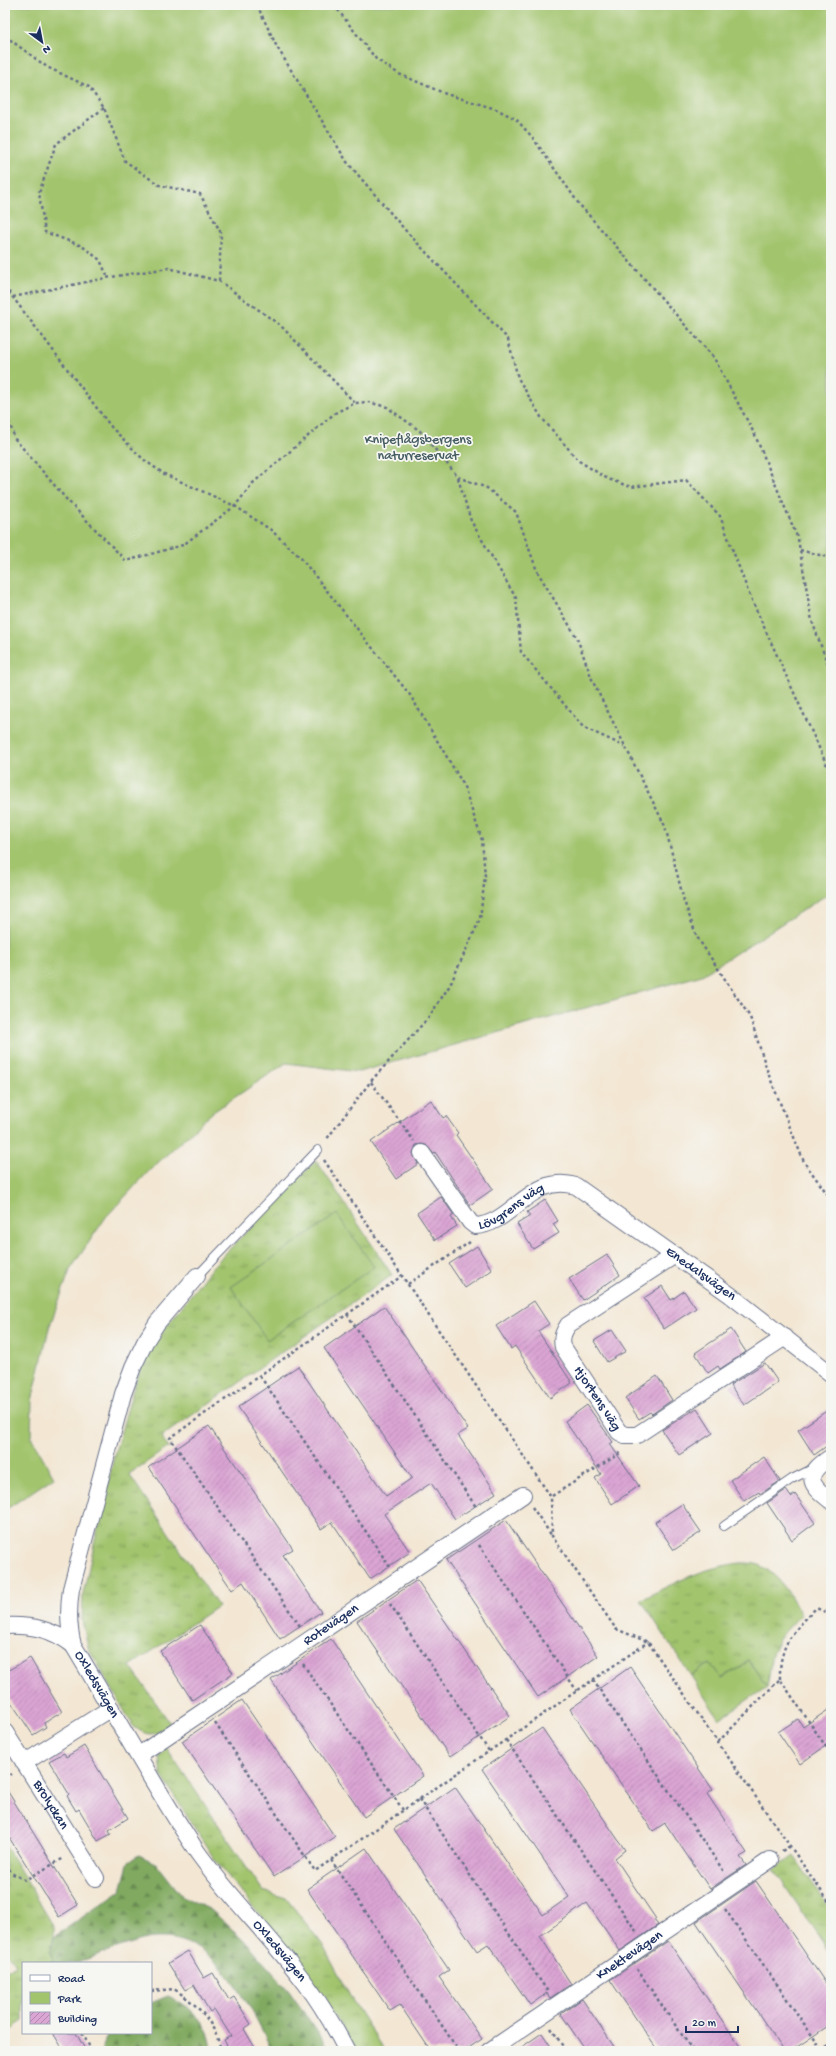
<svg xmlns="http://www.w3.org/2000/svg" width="836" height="2056" font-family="'Gochi Hand',sans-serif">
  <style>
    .grass { fill: url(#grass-tufts); stroke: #5e7a66 }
    .forest { fill: url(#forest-firs); stroke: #4e6c5f }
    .park { fill: #a2c46d; stroke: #5e7a66 }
    .building { fill: url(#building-hatch) }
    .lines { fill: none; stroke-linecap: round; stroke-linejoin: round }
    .service-casing { stroke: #676f87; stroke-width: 10 }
    .minor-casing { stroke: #676f87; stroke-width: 18 }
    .path { stroke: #676f87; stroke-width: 2.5; stroke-dasharray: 3 3; stroke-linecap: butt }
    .service { stroke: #fff; stroke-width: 8 }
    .minor { stroke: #fff; stroke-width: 16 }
    .labels { text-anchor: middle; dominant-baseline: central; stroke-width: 3.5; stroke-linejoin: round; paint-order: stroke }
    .park-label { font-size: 14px; fill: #445c62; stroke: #f6f6f2 }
    .street-label { font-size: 14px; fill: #1b2f5e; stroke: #f6f6f2 }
  </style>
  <defs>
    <pattern id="grass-tufts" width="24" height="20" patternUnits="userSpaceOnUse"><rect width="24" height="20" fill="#a2c46d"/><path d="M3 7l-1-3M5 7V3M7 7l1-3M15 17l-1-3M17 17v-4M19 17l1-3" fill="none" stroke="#83a05d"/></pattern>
    <pattern id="forest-firs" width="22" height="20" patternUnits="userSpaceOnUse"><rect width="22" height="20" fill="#81aa60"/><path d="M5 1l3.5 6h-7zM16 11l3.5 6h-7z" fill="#698b52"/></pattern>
    <pattern id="building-hatch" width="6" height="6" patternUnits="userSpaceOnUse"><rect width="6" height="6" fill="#dba5d4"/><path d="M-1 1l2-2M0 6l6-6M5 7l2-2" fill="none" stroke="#b187af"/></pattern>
  </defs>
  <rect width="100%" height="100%" fill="#f6f6f2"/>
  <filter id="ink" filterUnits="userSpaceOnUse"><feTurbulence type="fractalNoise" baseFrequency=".025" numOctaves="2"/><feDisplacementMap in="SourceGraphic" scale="8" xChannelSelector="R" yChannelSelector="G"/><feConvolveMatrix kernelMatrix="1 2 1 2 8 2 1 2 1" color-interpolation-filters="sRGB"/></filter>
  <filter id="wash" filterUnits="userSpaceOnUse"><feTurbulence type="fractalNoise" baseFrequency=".012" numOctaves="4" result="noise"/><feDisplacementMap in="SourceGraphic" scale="16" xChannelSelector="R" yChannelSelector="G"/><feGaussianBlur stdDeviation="0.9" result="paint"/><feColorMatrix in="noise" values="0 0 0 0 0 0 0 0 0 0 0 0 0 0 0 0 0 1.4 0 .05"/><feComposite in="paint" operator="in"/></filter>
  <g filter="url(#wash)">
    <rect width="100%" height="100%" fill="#f3e7d4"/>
    <path class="grass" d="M316 1160 392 1275 161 1437 169 1447 129 1474 218 1606 130 1666 170 1723C155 1736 149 1738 133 1726L88 1647 82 1620 83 1594 115 1452 133 1390 143 1361 163 1331 213 1266Z
      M741 1563C746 1563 754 1563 759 1565 779 1574 792 1597 801 1615 789 1627 774 1641 771 1659 770 1669 769 1678 767 1687L749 1661 721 1679 710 1663 691 1676 641 1600C673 1583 704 1567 741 1563Z
      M166 1747 263 1891 286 1898 322 1944 351 1998 384 2051H357L304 1970 215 1860 161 1775 159 1756Z
      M5 1845 54 1927C55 1941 49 1949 53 1963H23V2021L5 2033V1971L15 1965 5 1948Z
      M794 1856 831 1910V1954L774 1870Z"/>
    <path class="forest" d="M139 1855 157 1864 182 1896 211 1910 243 1939 289 1991 321 2037 328 2051H272C250 2004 216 1934 155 1938 145 1938 133 1943 123 1946 107 1950 93 1958 77 1963 70 1965 60 1963 53 1963L50 1952 54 1937 121 1890 129 1861Z
      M168 1996C190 2005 211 2025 212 2051H103L102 2046 109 2033H151V2003Z"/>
    <path class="park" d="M5 5H831V892L702 975 359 1072 286 1063 213 1112 149 1171 106 1217 70 1270 49 1328 32 1401 31 1437 54 1477 5 1510Z
      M337 1214 374 1267 267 1340 231 1287Z
      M749 1661 767 1687 719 1719 691 1676 710 1663 722 1679Z"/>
    <g id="blocks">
      <path class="building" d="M431 1100 443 1118 446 1116 458 1133 456 1135 493 1189 470 1205 435 1152 433 1153 426 1145 422 1144 416 1145 413 1153 418 1164 396 1179 371 1142Z
        M441 1197 454 1215 451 1217 457 1226 435 1240 417 1213Z
        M545 1200 558 1221 553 1224 559 1233 533 1249 517 1224 530 1216 527 1212Z
        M477 1246 492 1270 465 1288 449 1264Z
        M607 1255 620 1275 583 1300 569 1279Z
        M662 1286 671 1300 684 1291 696 1308 664 1329 644 1298Z
        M534 1301 549 1324 538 1331 572 1383 550 1398 515 1346 511 1349 496 1326Z
        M384 1306 468 1429 458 1435 496 1493 455 1519 431 1483 384 1514 410 1552 370 1579 332 1522 321 1529 238 1407 298 1366 386 1496 412 1478 324 1348Z
        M731 1329 746 1352 720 1369 718 1366 708 1373 695 1353Z
        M612 1330 626 1351 607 1362 594 1341Z
        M765 1363 778 1382 744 1405 730 1385Z
        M657 1376 672 1400 652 1414 650 1412 639 1419 625 1398Z
        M587 1405 613 1442 610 1444 639 1486 612 1504 595 1478 601 1474 565 1421Z
        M697 1408 713 1433 679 1455 662 1430Z
        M831 1408V1443L814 1455 798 1430Z
        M209 1426 293 1549 283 1555 321 1612 280 1639 243 1582 232 1590 149 1467Z
        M764 1457 780 1481 760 1494 759 1492 744 1501 730 1480Z
        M786 1490 791 1497 795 1494 815 1523 792 1540 767 1503Z
        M682 1504 701 1532 674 1550 655 1522Z
        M506 1520 598 1656 538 1697 446 1560Z
        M417 1580 510 1716 450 1757 357 1621Z
        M200 1625 233 1673 192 1700 160 1651Z
        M331 1639 423 1776 364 1817 271 1680Z
        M30 1658 62 1712 44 1723 46 1727 33 1735 5 1693V1672Z
        M630 1667 713 1790 707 1794 747 1853 740 1857 746 1865 710 1889 665 1823 653 1831 570 1709Z
        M242 1700 335 1837 274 1877 182 1741Z
        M831 1708V1742L800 1764 778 1732 798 1719 803 1727Z
        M542 1728 625 1850 615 1858 656 1919 654 1920 658 1925 620 1951 587 1903 540 1936 571 1984 550 1998 547 1993 530 2005 488 1944 477 1951 394 1829 455 1787 543 1915 569 1897 482 1769Z
        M84 1746 128 1818 109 1830 111 1834 98 1841 79 1809 76 1811 67 1796 69 1794 49 1761 64 1753 66 1757Z
        M5 1787 78 1905 59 1917 5 1831Z
        M366 1848 449 1970 439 1977 482 2039 464 2051H431L400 2005 390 2011 307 1889Z
        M756 1881 831 1991V2024L791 2051H784L696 1922Z
        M668 1941 743 2051H658L610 1980Z
        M188 1951 204 1978 213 1973 229 2000 234 1997 251 2024 244 2029 257 2051H230L224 2040 231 2036 214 2009 210 2012 194 1985 185 1990 168 1963Z
        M582 1999 617 2051H586L561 2014Z
        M53 2033H76L86 2051H64Z
        M542 2033 554 2051H516Z"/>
    </g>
  </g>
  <g filter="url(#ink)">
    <use href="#blocks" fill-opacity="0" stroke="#676f87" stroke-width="1"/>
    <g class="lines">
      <g class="service-casing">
        <path id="service" d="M197 1276 318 1150
          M724 1526 792 1479 814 1468"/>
      </g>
      <g class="minor-casing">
        <g id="minor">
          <path id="s1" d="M422 1153 470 1222 475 1226C512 1225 531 1172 576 1186L729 1294 831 1374"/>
          <path id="s2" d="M675 1255 568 1325C563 1333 561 1338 563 1347L619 1432 625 1435H637L785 1337"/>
          <path id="s3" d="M197 1276 157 1323 145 1342 133 1367 123 1394 71 1589C68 1609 68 1626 73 1645 115 1714 153 1786 198 1853 231 1899 272 1938 306 1984 322 2005 335 2028 347 2051"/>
          <path d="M831 1457C805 1474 807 1483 831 1501"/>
          <path d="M5 1626C32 1625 52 1629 73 1645"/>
          <path id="s4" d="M5 1732 96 1878"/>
          <path id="s5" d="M139 1755 523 1495"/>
          <path d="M24 1763 111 1708"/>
          <path id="s6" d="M489 2051 770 1860"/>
        </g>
      </g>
      <path class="path" d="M257 5 277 47 347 162 406 231 508 339 518 378 541 417 579 461 608 479 631 487 686 480 720 516 749 594 831 774
        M334 5 376 59 399 74 446 94 496 109 516 119 533 138 579 204 714 358 755 435 798 539 812 621 827 662 831 667
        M5 36 47 67 89 87 104 108 125 161 159 185 200 194 221 233 219 281
        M104 108 56 144 39 193 45 232 82 246 100 260 108 278
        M5 287 112 428 143 459 164 474 235 506 271 530 300 557 410 695 463 784 482 840 485 876 480 919 450 985 429 1017 371 1081 326 1140
        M13 297 111 277 168 268 219 281 281 326 355 403
        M5 410 15 439 67 500 126 561 183 545 235 506 253 483 335 413 355 403 368 402 387 407 420 431 458 477 487 488 516 512 537 571 577 638 593 682 665 826 684 901 697 937 750 1017 768 1073 804 1162 831 1199
        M458 478 471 521 516 598 521 652 583 727 624 746
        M800 550 831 558
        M371 1082 414 1141
        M324 1160 551 1497 552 1536 616 1629 648 1642 831 1905
        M408 1284 470 1242
        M347 1314 476 1507
        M260 1376 390 1567
        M552 1496 622 1452
        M532 1507 552 1536
        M479 1545 577 1691
        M390 1604 489 1751
        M300 1626 170 1438 402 1276
        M303 1664 403 1810
        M780 1679C779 1644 793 1632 816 1608L831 1614
        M593 1680 725 1873
        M215 1723 315 1871 648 1642
        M506 1740 636 1931
        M718 1742 780 1679 831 1754
        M5 1778 12 1774
        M419 1799 548 1992
        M782 1851 790 1846
        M331 1860 459 2051
        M5 1864 13 1874 25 1880 64 1858
        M725 1909 822 2050
        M637 1969 693 2051
        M151 1991 174 1989C198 2005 215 2022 221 2051
        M551 2028 566 2051
        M82 2033 92 2051
        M821 2051 831 2045"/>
      <use href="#service" class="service"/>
      <use href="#minor" class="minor"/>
    </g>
  </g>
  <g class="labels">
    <g class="park-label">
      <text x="418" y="440">Knipeflågsbergens<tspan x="418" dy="16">naturreservat</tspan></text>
    </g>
    <g class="street-label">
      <text stroke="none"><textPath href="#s1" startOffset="132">Lövgrens väg</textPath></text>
      <text stroke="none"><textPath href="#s1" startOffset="356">Enedalsvägen</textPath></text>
      <text stroke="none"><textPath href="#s2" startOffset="213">Hjortens väg</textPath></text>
      <text stroke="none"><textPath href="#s5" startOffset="232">Rotevägen</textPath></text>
      <text stroke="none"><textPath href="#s3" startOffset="445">Oxledsvägen</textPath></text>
      <text stroke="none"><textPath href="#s4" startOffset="86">Brolyckan</textPath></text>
      <text stroke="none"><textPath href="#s3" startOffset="769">Oxledsvägen</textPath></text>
      <text stroke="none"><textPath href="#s6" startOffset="170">Knektevägen</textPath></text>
    </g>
  </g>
  <rect width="836" height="2056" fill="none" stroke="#f6f6f2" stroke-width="20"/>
  <rect x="22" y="1962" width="130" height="72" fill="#f6f6f2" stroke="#9ea6b7"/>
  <rect x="30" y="1975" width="20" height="6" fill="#ffffff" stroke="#9ea6b7"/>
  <text x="58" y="1982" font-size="12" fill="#1b2f5e">Road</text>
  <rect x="30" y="1992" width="20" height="12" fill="#a2c46d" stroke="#9ea6b7"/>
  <text x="58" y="2002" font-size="12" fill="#1b2f5e">Park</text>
  <rect x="30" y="2012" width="20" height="12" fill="url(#building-hatch)" stroke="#9ea6b7"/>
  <text x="58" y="2022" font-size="12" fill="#1b2f5e">Building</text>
  <g transform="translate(42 42) rotate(148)" stroke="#f6f6f2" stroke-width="3" paint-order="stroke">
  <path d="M0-3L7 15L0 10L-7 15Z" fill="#1b2f5e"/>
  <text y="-6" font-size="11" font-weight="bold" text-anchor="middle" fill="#1b2f5e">N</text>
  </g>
  <path d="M686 2026v6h52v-6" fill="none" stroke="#1b2f5e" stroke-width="2"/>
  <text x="692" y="2026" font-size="12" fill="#1b2f5e" stroke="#f6f6f2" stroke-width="3" paint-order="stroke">20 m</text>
</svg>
